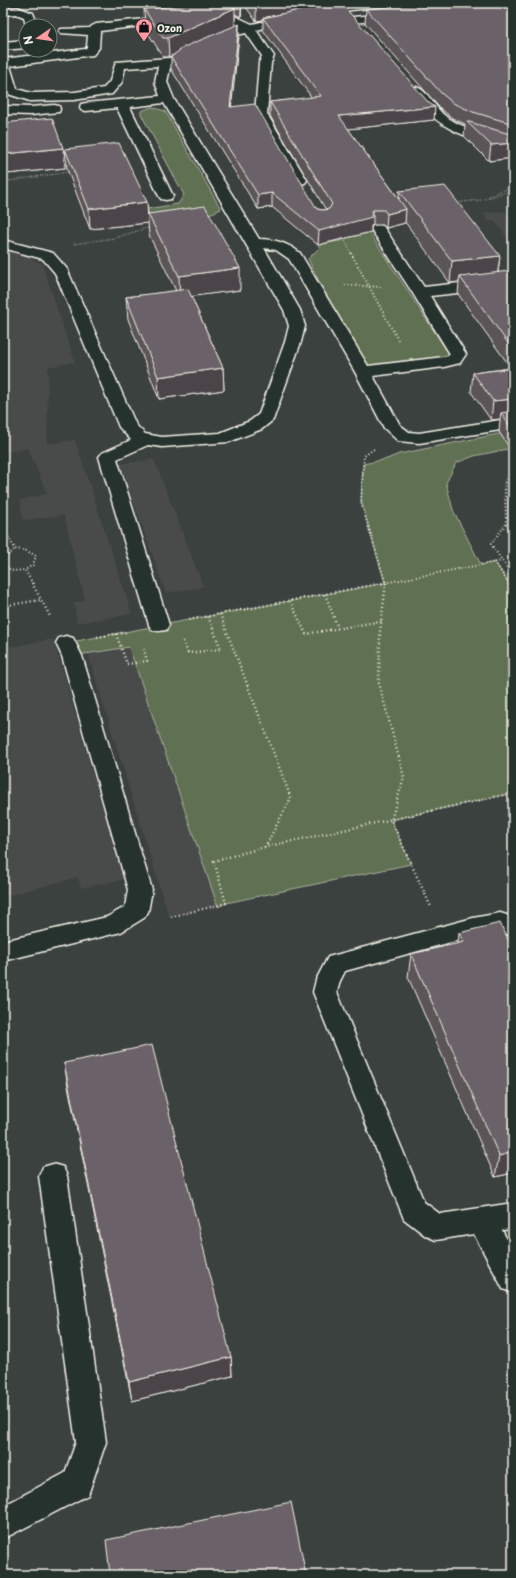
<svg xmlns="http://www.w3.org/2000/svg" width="516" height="1578" font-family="'Playpen Sans',sans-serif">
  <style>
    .built { fill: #494b4b }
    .green { fill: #617052; stroke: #aab09d }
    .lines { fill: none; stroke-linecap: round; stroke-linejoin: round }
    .lane-casing { stroke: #f4f1e8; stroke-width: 3 }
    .street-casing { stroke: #f4f1e8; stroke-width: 3 }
    .path-far2 { stroke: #f4f1e8; stroke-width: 1.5; stroke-dasharray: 0.5 2; stroke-linecap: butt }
    .path-far1 { stroke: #f4f1e8; stroke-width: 2; stroke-dasharray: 1 2.5; stroke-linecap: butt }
    .path { stroke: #f4f1e8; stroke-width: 2.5; stroke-dasharray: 1 3; stroke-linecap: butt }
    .lane { fill: #26332d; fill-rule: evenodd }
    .street { fill: #26332d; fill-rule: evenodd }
    .wall { fill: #5c5459; stroke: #f4f1e8 }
    .shaded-wall { fill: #4b4549; stroke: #f4f1e8 }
    .building { fill: #6b6268; stroke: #f4f1e8 }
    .labels { text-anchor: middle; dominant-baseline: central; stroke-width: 4; stroke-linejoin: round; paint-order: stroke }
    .far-poi-label { font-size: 10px; font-weight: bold; fill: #f4f1e8; stroke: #26332d; text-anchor: start }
  </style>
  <rect width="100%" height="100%" fill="#3b413f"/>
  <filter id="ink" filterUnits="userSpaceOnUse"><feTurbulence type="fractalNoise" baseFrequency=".025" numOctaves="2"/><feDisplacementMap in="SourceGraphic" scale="8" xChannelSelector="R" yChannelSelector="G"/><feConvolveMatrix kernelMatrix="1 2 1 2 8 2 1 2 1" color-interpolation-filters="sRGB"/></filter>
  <g filter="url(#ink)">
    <path class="built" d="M504 211 513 220V245L494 220 488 221 483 213Z
      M18 251 42 264 75 362 48 367 47 444 75 440 132 614 77 623 74 603 85 600 64 515 23 520 20 500 47 494 28 448 3 453V252Z
      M154 459 202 583 203 587 166 593 120 464Z
      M513 472V535L506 524 502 482Z
      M53 639 124 879 81 888 78 877 3 897V645L15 646Z
      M129 647 218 907 169 917 88 654Z"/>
    <path class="green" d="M152 107 165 111 221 209 205 216 153 224 146 209 178 204 184 195 141 114V111Z
      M367 229 453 360 363 372 308 259 323 244 344 240 339 230Z
      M513 431V448L474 456 456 463 446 483 453 510 481 565 495 562 513 590V793L391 820 411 864 226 903 218 907 129 647 72 656 66 643 385 583 361 502 363 464 387 459 399 454Z"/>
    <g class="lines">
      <g class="lane-casing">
        <path id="lane" d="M205 3H217L226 12 252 24 342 5 395 3 393 5 389 6 342 11 256 30 274 56 271 63 267 114 307 180 305 183 300 184 295 183 255 114 259 63 262 56 246 33 237 35 184 59 170 68 167 82 174 99 259 239C274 239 288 243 300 253L368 366 444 357 448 356 450 354 412 292 371 229 373 226 378 225 383 226 424 287 513 277V287L430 296 466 354 460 363 444 367 373 376 400 425 409 432 419 433 513 418V428L419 443 398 441 384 428 355 372 289 259 276 250 264 248 300 310 305 326 301 342 273 420 262 429 229 442 162 447 148 445 117 459 169 625 166 630 159 631 152 630 149 625 99 457 102 453 131 440 119 427 55 273 43 259 3 248V240L53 253 67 269 136 425 145 434 162 437 220 433 250 421 259 414 285 342 289 326 284 310 164 103 130 107 173 196 171 199 166 200 161 199 159 196 117 108 86 111 81 110 80 107 81 104 86 103 160 96 155 82 158 66 125 68 122 82 112 94 74 100 30 101 8 94C1 84 3 71 3 59L85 49 87 47 88 35 61 33 59 31 61 29 90 28 92 26 96 24 174 16 178 17 180 19 178 21 174 22 100 31 99 48 93 55 10 66 17 89 31 93 74 92 104 88 110 81 116 62 169 58 229 30 239 27 218 16Z
          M17 7 33 13 38 26H26L24 17 16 14 3 15V9Z
          M26 40V48L3 50V42Z
          M416 87C427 90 435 107 444 115 464 131 489 132 513 140V149C468 138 438 132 410 91L412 88Z
          M54 105 59 106 60 109 59 112 31 115 3 114V106L31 107Z
          M66 636 73 638 82 656 152 890 148 912 144 918 121 932 3 961V941L107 917 125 907 128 890 62 656 56 643 59 638Z
          M500 913 513 917V936L499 931 473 936 345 971 340 981 337 992 424 1202 440 1214 513 1203V1229L502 1230 513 1252V1293L503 1289 474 1234 436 1240 426 1236 404 1219 313 992 316 980 328 957 473 918Z
          M53 1164 63 1167 67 1176 106 1442 88 1495 3 1539V1506L65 1473 76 1442 39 1176 43 1167Z"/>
      </g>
      <g class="street-casing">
        <path id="street" d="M395 13 399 14 401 16 399 18 353 23 349 22 347 20 349 18 353 17Z"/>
      </g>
      <path class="path-far2" d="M3 182 68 172 66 165H68
        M489 196 513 186
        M455 203 481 200 513 190
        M343 237 352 254
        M74 244 114 238 151 227"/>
      <path class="path-far1" d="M351 253 398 340
        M345 285 381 287
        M374 449 364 456 361 502 386 584
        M513 471 505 480 506 524 513 535
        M506 524 491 544 513 577
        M3 528 15 549 25 550 36 556 33 565 25 570 33 584
        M3 560 15 549
        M495 562 509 584
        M3 565 13 571 25 570
        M378 584 502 561"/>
      <path class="path" d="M32 583 51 618
        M386 583 380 632 379 683 404 777 391 820 431 907
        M509 583 513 590
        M325 594 338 628
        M290 601 306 634 382 621
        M3 606 40 600
        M220 614 291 798 265 847
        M189 620 383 583
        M116 634 127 664 147 661 144 649
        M97 637 128 632
        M183 641 188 653 221 649 208 616
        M171 917 226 903 214 861 265 847 513 793"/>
      <use href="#lane" class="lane"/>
      <use href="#street" class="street"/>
    </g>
    <path class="wall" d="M168 3H242L241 17 235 14V25L239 36 231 107 317 209 323 210H326L270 116V102L312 98 263 30V20L256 21 243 3H341L434 120 348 129 399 199V191L500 256 498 273 513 275V453L499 432 500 419 491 420 471 392 473 373 511 368 458 294 459 282 450 283 405 222V223L386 228 383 225H373L371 226V232L318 245 272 207 258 209 171 69V57L175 54 169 57H163L145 28 144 9 170 6Z
      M513 3V158L489 161 464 136 465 124 452 118 440 108 365 23 366 9Z
      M3 123 65 168 7 174 3 161Z
      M65 149 147 202 148 214 240 290 191 296 223 368 224 390 159 399 128 319 126 297 176 291 149 235 148 223 90 229 67 169Z
      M459 933 513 949V1173L495 1177 408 977 411 954 458 944Z
      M64 1063 231 1357 232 1376 132 1401 68 1086Z"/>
    <path class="shaded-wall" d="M174 3H210L175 14Z
      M241 3H242L241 17Z
      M256 3H332L263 18V20L256 21Z
      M235 8V27L169 57 168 38Z
      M239 24V36L230 120V107Z
      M435 107 434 120 339 130V116Z
      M513 143V158L489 161 491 145Z
      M63 148 65 168 7 174 5 154Z
      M272 193V207L258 209V195Z
      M147 202 148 223 90 229 89 209Z
      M406 209 405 223 386 228 387 214Z
      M373 210V225L371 226V232L318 245 319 231 371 214Z
      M500 256 497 277H460L459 282 450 283 452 261Z
      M240 268V290L180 298 179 276Z
      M223 368 224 390 159 399 158 377Z
      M513 399V417L501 413 500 419 491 420 493 401Z
      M513 1152V1173L495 1177 499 1156Z
      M231 1357 232 1376 132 1401 129 1382Z"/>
    <path class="building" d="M202 3H224L235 8 168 38H163L144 9Z
      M331 3H341L429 103 435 107 339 116 406 209 387 214 384 210H373L371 214 372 217 319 231 272 193 258 195 171 57 184 47 239 24 230 107 255 104 317 209 323 210 329 209 332 204 270 102 321 96 263 18Z
      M427 3H513V124L473 112 453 103 441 93 366 9Z
      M52 118 63 148 5 154 3 148V123Z
      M466 121 513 135V143L491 145Z
      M119 143 147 202 89 209 65 149Z
      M445 186 500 256 452 261 399 191Z
      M205 206 240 268 179 276 148 214Z
      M509 271 513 275V350L460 277Z
      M188 289 223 368 158 377 126 297Z
      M513 368V399L493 401 473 373Z
      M513 411V431L501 413Z
      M500 923 513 949V1152L499 1156 411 954 464 942 459 933Z
      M152 1045 231 1357 129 1382 64 1063Z
      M291 1502 306 1575H110L106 1540Z"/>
  </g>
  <defs>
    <g id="shop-pin" transform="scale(0.9)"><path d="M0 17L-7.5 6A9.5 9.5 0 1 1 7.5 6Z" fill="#ff9aa2" stroke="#26332d"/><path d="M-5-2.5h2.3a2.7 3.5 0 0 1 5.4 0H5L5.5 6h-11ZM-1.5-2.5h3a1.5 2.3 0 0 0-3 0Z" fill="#111"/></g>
  </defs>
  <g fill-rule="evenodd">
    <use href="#shop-pin" x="144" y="27"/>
  </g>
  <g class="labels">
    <g class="far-poi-label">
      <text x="157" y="27">Ozon</text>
    </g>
  </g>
  <rect width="516" height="1578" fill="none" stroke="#26332d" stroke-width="16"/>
  <rect x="8" y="8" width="500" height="1562" fill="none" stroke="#f4f1e8" stroke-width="1.5" filter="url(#ink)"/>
  <g transform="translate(38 38) rotate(257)"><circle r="19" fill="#26332d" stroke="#787f78"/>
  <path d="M0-3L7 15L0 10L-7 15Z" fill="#ff9aa2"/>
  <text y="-6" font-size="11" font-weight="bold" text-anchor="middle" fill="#f4f1e8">N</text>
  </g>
</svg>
